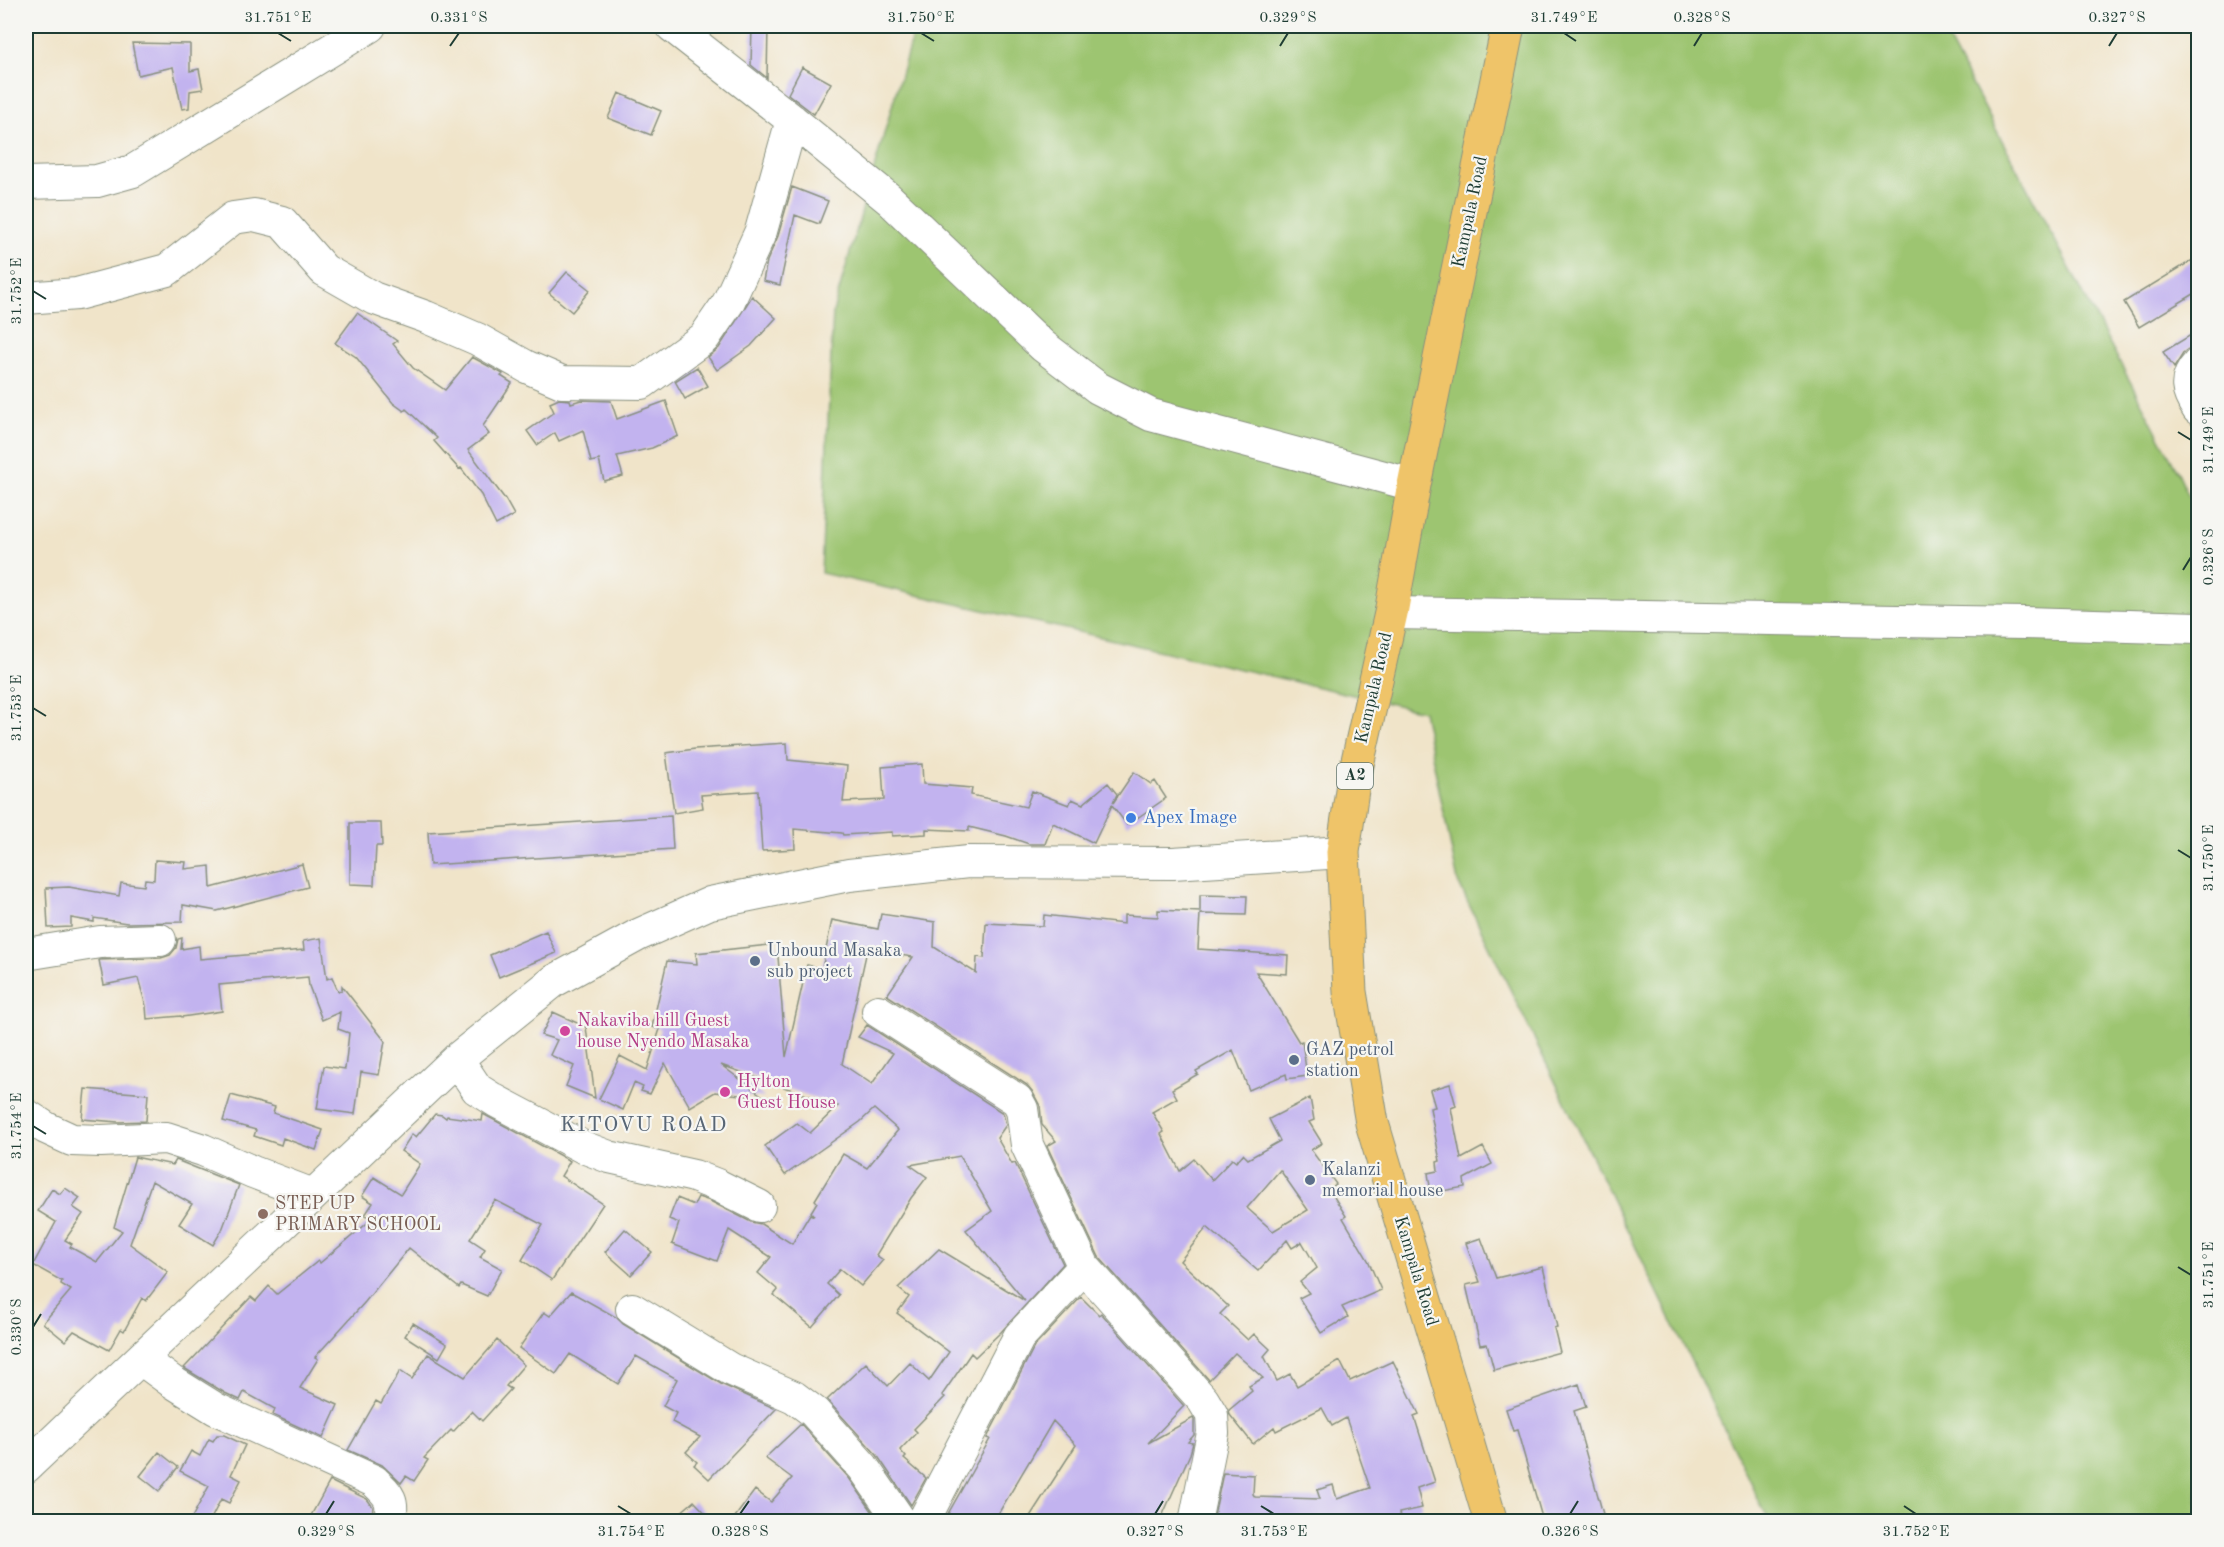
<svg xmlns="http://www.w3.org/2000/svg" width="2224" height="1547" font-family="'Old Standard TT',serif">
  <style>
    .green { fill: #9dc571; stroke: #5e8152; stroke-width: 1.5 }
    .building { fill: #c2b3ef; fill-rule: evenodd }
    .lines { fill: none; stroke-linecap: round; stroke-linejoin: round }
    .minor-casing { stroke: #88907e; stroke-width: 34 }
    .major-casing { stroke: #88907e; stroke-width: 35 }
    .minor { stroke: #fff; stroke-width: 32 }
    .major { stroke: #efc469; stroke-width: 33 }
    .ticks { fill: none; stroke: #1f3d34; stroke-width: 2 }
    .shop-dot { fill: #3f7fe0; stroke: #f6f6f2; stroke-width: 2 }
    .service-dot { fill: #5c6f8a; stroke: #f6f6f2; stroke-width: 2 }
    .hotel-dot { fill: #d1479c; stroke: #f6f6f2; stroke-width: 2 }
    .education-dot { fill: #8d6e63; stroke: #f6f6f2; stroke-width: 2 }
    .labels { text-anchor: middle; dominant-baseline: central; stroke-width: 4.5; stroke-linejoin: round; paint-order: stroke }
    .shield { fill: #f6f6f2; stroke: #60746d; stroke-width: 1.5 }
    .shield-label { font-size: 16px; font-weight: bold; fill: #1f3d34 }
    .street-label { font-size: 18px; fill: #1f3d34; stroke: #f6f6f2 }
    .shop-label { font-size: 18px; fill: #366cbe; stroke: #f6f6f2; text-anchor: start }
    .service-label { font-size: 18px; fill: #4e5e75; stroke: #f6f6f2; text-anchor: start }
    .hotel-label { font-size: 18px; fill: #b23c85; stroke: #f6f6f2; text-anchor: start }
    .education-label { font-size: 18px; fill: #785e54; stroke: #f6f6f2; text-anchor: start }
    .quarter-label { font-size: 21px; letter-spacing: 1.5px; fill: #586675; stroke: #f6f6f2 }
    .neatline { fill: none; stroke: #1f3d34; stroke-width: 2 }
    .ticks-label { font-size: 15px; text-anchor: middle; fill: #1f3d34 }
  </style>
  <rect width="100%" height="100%" fill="#f6f6f2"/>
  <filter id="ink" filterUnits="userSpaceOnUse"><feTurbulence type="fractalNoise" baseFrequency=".0167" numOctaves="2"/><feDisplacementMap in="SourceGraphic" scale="12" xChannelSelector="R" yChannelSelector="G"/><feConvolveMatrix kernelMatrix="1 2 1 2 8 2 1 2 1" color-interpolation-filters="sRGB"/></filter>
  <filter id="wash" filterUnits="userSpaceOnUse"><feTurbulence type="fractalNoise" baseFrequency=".008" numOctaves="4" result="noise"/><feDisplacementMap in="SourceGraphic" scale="24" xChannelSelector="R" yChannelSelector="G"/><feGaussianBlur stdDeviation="1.35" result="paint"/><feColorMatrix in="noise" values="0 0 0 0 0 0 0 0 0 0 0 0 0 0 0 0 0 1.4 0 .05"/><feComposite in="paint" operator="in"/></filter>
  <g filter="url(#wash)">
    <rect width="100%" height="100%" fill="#f0e4c9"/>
    <path class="green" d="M915 26H1941L2176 468 2198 516V1521H1769L1458 882 1423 711 821 573 833 312Z"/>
    <g id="blocks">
      <path class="building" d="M752 26H768L767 78 751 65Z
        M132 43 190 44V71L199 69 203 89 190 91 189 108 182 109 173 67 138 75Z
        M802 67 831 83 814 114 788 94Z
        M619 93 661 111 651 135 608 118Z
        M792 187 828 201 819 224 795 215 780 285 763 281 767 261 778 236Z
        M2199 256V291L2139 327 2124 302Z
        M567 272 590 290 572 312 549 293Z
        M752 296 776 318 751 346 717 370 708 357 719 348Z
        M357 313 397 341 393 344 413 368 445 390 472 357 503 374 501 376 512 383 483 426 489 434 468 450 505 499 514 515 496 525 481 495 461 468 459 469 434 441 437 438 406 409 404 411 393 403 356 357 335 343Z
        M2199 330V346L2191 347 2184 352 2174 368 2163 352Z
        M697 367 708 386 685 399 675 381Z
        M559 399 570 400 571 403 581 400 611 401 617 419 666 401 678 436 652 448 617 456 623 476 604 481 599 460 591 462 583 430 559 441 555 433 537 445 527 431 554 412 550 403Z
        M787 743 788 760 847 766 843 802 884 800 882 767 922 764 923 784 972 788 971 795 1026 807 1032 791 1069 805 1072 799 1083 804 1108 783 1117 794 1113 803 1134 772 1151 784 1155 781 1166 798 1127 825 1112 805 1094 843 1053 823 1045 844H1029L1006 836 969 827V831L926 829V834L892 836V832L843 835 842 833 794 829 795 849 762 851 758 791 701 795 703 808 674 813 666 753 695 749Z
        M671 816 673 849 430 865 428 832Z
        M350 823H381L382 846H376L374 885 350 884Z
        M155 860 186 862 185 869 210 866 211 888 302 864 308 887 217 911 183 905 182 922 127 923 94 918V922L71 918V927L48 928 46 888 69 887 119 896 121 883 144 886 145 879 154 880Z
        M1200 895 1247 896 1246 915 1200 914 1198 949 1288 955 1287 974 1256 972 1299 1042 1302 1041 1307 1076 1287 1079 1286 1074 1249 1090 1233 1050 1196 1071 1198 1074 1172 1089 1177 1098 1152 1112 1164 1132 1161 1134 1180 1171 1194 1159 1212 1180 1232 1159 1236 1162 1243 1154 1248 1159 1280 1141 1269 1119 1310 1098 1314 1120 1309 1122 1322 1143 1311 1150 1336 1184 1329 1189 1346 1216 1343 1218 1368 1260 1381 1290 1342 1307 1348 1317 1321 1333 1299 1298 1309 1293 1300 1282 1317 1268 1302 1242 1292 1248 1287 1240 1258 1271 1207 1227 1180 1261 1228 1306 1220 1314 1248 1340 1254 1334 1270 1349 1264 1356 1277 1381 1290 1374 1297 1386 1340 1361 1350 1381 1393 1361 1419 1414 1414 1416 1435 1482 1417 1488 1422 1508 1399 1513 1401 1521H1213L1223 1473 1254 1475 1253 1494 1255 1497 1320 1499 1317 1490 1333 1485 1337 1499 1370 1488 1346 1418 1332 1426 1322 1408 1276 1431 1274 1427 1253 1444 1230 1415 1229 1410 1252 1391 1249 1386 1263 1378 1235 1353 1209 1380 1099 1257 1047 1146 1056 1141 1042 1125 1040 1106 1032 1091 1027 1085 887 995 913 957 867 950 842 1064 872 1084 893 1053 858 1037 867 1025 1003 1113 1006 1125 997 1138 1012 1164 1015 1163 1063 1264 1001 1332 975 1357 971 1353 942 1395 945 1397 914 1429 917 1432 900 1450 906 1457 904 1459 926 1478 911 1505 877 1455 827 1400 866 1363 888 1386 910 1363 929 1381 949 1352 897 1313 909 1297 898 1288 939 1249 1025 1301 966 1230 992 1211 960 1156 910 1165 927 1177 911 1198 876 1255 883 1260 861 1286 840 1269 827 1284 839 1295 812 1327 774 1295 778 1290 758 1273 771 1257 729 1230 717 1261 672 1244 679 1223 669 1219 677 1198 694 1205 698 1197 710 1201 751 1222 761 1224 792 1244 810 1214 814 1216 811 1212 817 1202 815 1200 843 1154 867 1168 898 1130 874 1109 860 1122 785 1175 765 1146 797 1123 810 1133 838 1106 721 1065 765 1098 715 1092 690 1107 665 1063 650 1094 641 1091 643 1087 634 1083 623 1110 599 1099 620 1056 647 1070 660 1029 652 1027 667 961 697 964 696 953 777 944 786 1057 807 965 822 969 832 920 878 929 881 914 935 922 934 947 976 973 977 957 984 958 986 923 1043 926 1044 915 1124 924V915L1158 917V910L1200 912ZM1280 1170 1308 1210 1273 1231 1247 1208Z
        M546 931 556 953 499 977 490 955Z
        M182 938 181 949 199 946 200 959 304 950 303 941 321 938 327 979 332 977 338 991 342 990V986L385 1041 379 1075 361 1072 355 1114 317 1109 324 1066 345 1069 349 1033 338 1029 340 1012 322 1020 309 986 308 977 219 985 222 1011 182 1017 181 1016 147 1019 146 1006 138 978 104 985 99 960 161 958 170 955 176 948 178 939Z
        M553 1012 586 1027 595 1098 566 1086 574 1066 550 1055 557 1040 541 1035Z
        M1450 1084 1456 1106 1451 1108 1461 1159 1483 1147 1492 1164 1464 1179 1465 1187 1431 1193 1428 1173 1438 1171 1437 1162 1440 1161 1430 1108 1435 1107 1430 1090Z
        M85 1089 148 1094 146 1121 118 1122 82 1119Z
        M231 1095 275 1107 273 1113 323 1130 316 1150 283 1138 281 1145 254 1136 256 1130 223 1121Z
        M435 1114 442 1115 446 1118 447 1116 482 1121 483 1114 570 1161 561 1176 603 1204 552 1280 522 1260 543 1225 495 1200 470 1239 485 1249 480 1257 502 1269 487 1296 461 1285 459 1288 409 1248 365 1302 315 1357 318 1359 300 1388 338 1405 323 1438 273 1415 275 1409 244 1392 240 1400 225 1393 184 1368 251 1297 256 1301 269 1286 277 1294 318 1261 320 1263 372 1219 365 1215 373 1203 362 1196 374 1177 401 1194 420 1164 401 1151 412 1134 416 1137Z
        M135 1157 173 1165 176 1160 239 1185 222 1230 213 1245 179 1224 192 1204 152 1181 130 1244 168 1272 146 1301 142 1298 124 1331 121 1329 109 1350 74 1331 65 1341 43 1323 71 1290 61 1284 62 1281 33 1265 56 1222 38 1211 52 1189 60 1194 65 1188 80 1198 73 1207 83 1214 65 1240 72 1244 70 1247 97 1262 122 1231 114 1227Z
        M625 1229 652 1252 631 1275 605 1252Z
        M1481 1238 1496 1278 1543 1267 1557 1327 1554 1328 1560 1352 1494 1370 1487 1344 1480 1345 1466 1285 1480 1282 1466 1243Z
        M571 1292 616 1317 623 1324 721 1384 776 1409 709 1479 694 1465 697 1462 686 1452 700 1437 672 1422 676 1413 663 1406 677 1379 636 1356 618 1384 570 1354 556 1374 519 1348 544 1312 550 1316Z
        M1081 1297 1099 1315 1101 1313 1184 1406 1148 1443 1193 1418 1194 1420V1435L1188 1442 1193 1443 1190 1454 1160 1521H1027L1076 1445 1053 1421 994 1521H944L990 1439 987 1438 1034 1347Z
        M413 1323 447 1344 439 1358 405 1336Z
        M497 1340 524 1365 506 1386 511 1389 482 1421 472 1411 453 1432 451 1430 424 1458 428 1460 414 1481 406 1476 401 1483 382 1465 348 1450 376 1401 381 1404 400 1371 412 1379 428 1354 465 1377Z
        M1579 1384 1586 1407 1574 1411 1605 1521H1543L1517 1430 1513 1431 1506 1409Z
        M801 1424 849 1478 879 1521H732L755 1490 771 1502 792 1478 765 1458Z
        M217 1435H224L245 1445 231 1475 241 1480 229 1503 221 1499 210 1521H190L209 1486 180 1471 191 1451 200 1456 209 1439 213 1441Z
        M159 1452 178 1467 159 1491 140 1476Z
        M330 1481 367 1499 373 1507 371 1521H308Z
        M694 1501 713 1521H671Z"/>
    </g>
  </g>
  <g filter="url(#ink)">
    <use href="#blocks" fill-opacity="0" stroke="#88907e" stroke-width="1.5"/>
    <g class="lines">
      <g class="minor-casing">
        <path id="minor" d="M672 26 792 120 889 199 1043 346 1098 388 1151 415 1414 485
          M26 183 97 181 133 171 370 26
          M26 298 77 294 167 270 233 218 254 215 282 222 324 270 373 298 426 317 477 339 527 367 562 382 642 383 704 338 728 303 761 231 792 120
          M2198 364C2183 380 2187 393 2198 409
          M1391 613 2024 623 2198 628
          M26 954 100 942 160 940
          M878 1011 1017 1100 1022 1109 1027 1145 1084 1267 1203 1400 1212 1415 1213 1433 1195 1522
          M457 1059 477 1089 496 1101 583 1147 609 1157 694 1176 717 1185 759 1206
          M26 1115 46 1128 72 1140 101 1141 166 1138 203 1150 253 1172 313 1195
          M632 1309 730 1369 794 1397 814 1412 863 1467 901 1522
          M141 1359 171 1381 216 1409 374 1481C389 1495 395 1500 389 1522
          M26 1467 457 1059 554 981 638 935 710 903 849 875 968 862 1173 863 1343 852
          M923 1522 1019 1337 1084 1267"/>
      </g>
      <g class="major-casing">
        <path id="major" d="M1491 1522 1372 1123 1350 992 1343 852 1353 783 1391 613 1414 485 1508 26"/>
      </g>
      <use href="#minor" class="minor"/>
      <use href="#major" class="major"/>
    </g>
  </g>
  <path class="ticks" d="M278 33 291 41M921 33 934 41M1564 33 1576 41M450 46 459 33M1280 46 1288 33M1694 46 1702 33M2109 46 2117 33M33 291 46 299M2178 432 2191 440M2183 570 2191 557M33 708 46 716M2178 850 2191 858M33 1126 46 1134M2178 1267 2191 1275M33 1327 41 1314M618 1506 631 1514M1261 1506 1274 1514M1904 1506 1916 1514M326 1514 334 1501M740 1514 749 1501M1155 1514 1163 1501M1570 1514 1578 1501"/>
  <circle class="shop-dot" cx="1131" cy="818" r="6"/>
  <g class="service-dot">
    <circle cx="755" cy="961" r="6"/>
    <circle cx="1294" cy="1060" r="6"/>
    <circle cx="1310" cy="1180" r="6"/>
  </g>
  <g class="hotel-dot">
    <circle cx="565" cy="1031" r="6"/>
    <circle cx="725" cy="1092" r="6"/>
  </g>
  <circle class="education-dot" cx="263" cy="1214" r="6"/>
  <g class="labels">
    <rect class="shield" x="1337" y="763" width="36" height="26" rx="4.5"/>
    <g class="shield-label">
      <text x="1355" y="776">A2</text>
    </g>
    <g class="street-label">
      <text transform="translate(1470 212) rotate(-78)">Kampala Road</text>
      <text transform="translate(1374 688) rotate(-77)">Kampala Road</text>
      <text transform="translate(1416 1271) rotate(73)">Kampala Road</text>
    </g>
    <g class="shop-label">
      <text x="1143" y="818">Apex Image</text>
    </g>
    <g class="service-label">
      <text x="767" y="951">Unbound Masaka<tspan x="767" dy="21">sub project</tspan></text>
      <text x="1306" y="1050">GAZ petrol<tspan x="1306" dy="21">station</tspan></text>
      <text x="1322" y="1170">Kalanzi<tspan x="1322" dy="21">memorial house</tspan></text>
    </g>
    <g class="hotel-label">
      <text x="577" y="1021">Nakaviba hill Guest<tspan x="577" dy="21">house Nyendo Masaka</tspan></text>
      <text x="737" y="1082">Hylton<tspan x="737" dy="21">Guest House</tspan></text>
    </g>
    <g class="education-label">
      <text x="275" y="1204">STEP UP<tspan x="275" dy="21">PRIMARY SCHOOL</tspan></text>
    </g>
    <g class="quarter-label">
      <text x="644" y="1125">KITOVU ROAD</text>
    </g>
  </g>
  <rect width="2224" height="1547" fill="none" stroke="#f6f6f2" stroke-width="66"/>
  <rect x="33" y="33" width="2158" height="1481" class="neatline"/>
  <g class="ticks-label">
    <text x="278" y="22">31.751°E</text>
    <text x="459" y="22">0.331°S</text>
    <text x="921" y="22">31.750°E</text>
    <text x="1288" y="22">0.329°S</text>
    <text x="1564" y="22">31.749°E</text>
    <text x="1702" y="22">0.328°S</text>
    <text x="2117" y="22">0.327°S</text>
    <text transform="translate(16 291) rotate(-90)" y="5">31.752°E</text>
    <text transform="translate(2208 440) rotate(-90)" y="5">31.749°E</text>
    <text transform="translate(2208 557) rotate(-90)" y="5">0.326°S</text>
    <text transform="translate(16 708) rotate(-90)" y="5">31.753°E</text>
    <text transform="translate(2208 858) rotate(-90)" y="5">31.750°E</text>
    <text transform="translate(16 1126) rotate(-90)" y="5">31.754°E</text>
    <text transform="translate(2208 1275) rotate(-90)" y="5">31.751°E</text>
    <text transform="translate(16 1327) rotate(-90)" y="5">0.330°S</text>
    <text x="326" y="1536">0.329°S</text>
    <text x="631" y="1536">31.754°E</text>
    <text x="740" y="1536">0.328°S</text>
    <text x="1155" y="1536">0.327°S</text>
    <text x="1274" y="1536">31.753°E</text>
    <text x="1570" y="1536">0.326°S</text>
    <text x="1916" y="1536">31.752°E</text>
  </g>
</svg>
